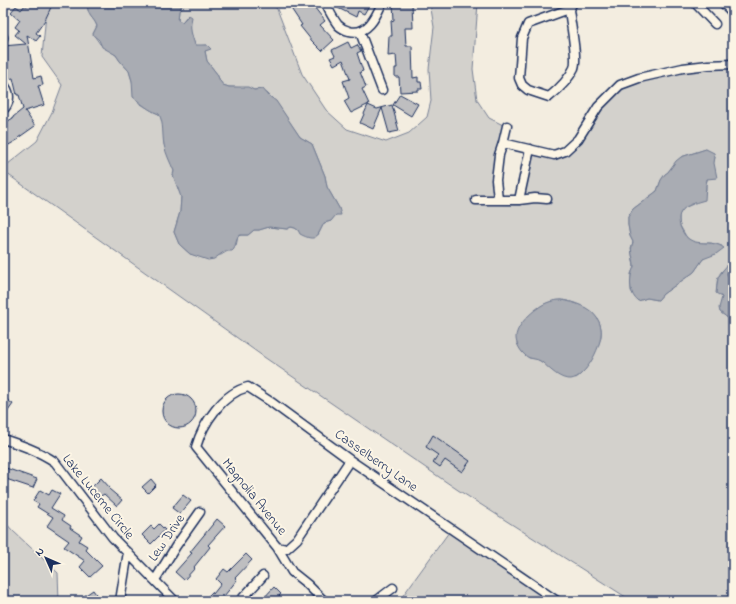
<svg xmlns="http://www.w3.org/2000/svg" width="736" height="604" font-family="'Indie Flower',sans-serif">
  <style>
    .green { fill: #d3d1cc; stroke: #778095; fill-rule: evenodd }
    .water { fill: #a9acb3; stroke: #707a91 }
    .building { fill: #bebec0; stroke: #1b2f5e }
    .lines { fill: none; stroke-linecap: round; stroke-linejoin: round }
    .minor-casing { stroke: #1b2f5e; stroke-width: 11 }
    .minor { stroke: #fcf5e5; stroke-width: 8 }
    .labels { text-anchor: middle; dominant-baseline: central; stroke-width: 4; stroke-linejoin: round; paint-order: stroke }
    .street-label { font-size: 14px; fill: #1b2f5e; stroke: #fcf5e5 }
  </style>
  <rect width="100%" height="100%" fill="#f3ede0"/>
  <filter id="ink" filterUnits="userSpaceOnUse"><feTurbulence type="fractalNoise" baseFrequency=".025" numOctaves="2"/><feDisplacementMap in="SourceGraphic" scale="8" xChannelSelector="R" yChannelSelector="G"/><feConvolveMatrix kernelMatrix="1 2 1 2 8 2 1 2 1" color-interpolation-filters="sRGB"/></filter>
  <g filter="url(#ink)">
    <path class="green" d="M47 3H87C88 18 93 16 97 26L93 34 100 44 116 55 120 61 129 71 139 103 154 112 159 114 163 122 164 144 174 171 173 175 181 196 180 212 174 232 179 244 190 254 195 255H221L236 246 238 236 241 235H248L254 230H259L269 227 287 229 291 227 295 228 298 230 318 235 324 223 331 221 339 208 327 187 325 176 312 144 300 137 276 102 267 93 258 89 254 90 248 88 229 87 223 85 220 81 217 74 207 61 205 51 210 49 207 45 195 46C193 37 188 29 191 20L186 17 182 22 178 20 179 11 183 3H270L277 9 302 74 326 110 347 129 386 142 409 133 427 117 431 101 429 69 434 27 430 3H478L473 69 477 100 489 118 503 125 499 142 495 154 492 179 493 196H472L473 204 522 205V203L536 201 551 204V196L535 194 524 195 533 154 554 159 568 154 582 141 602 110 623 89 640 81 684 72 708 69 733 68V279L728 277 727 273 732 266C729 267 725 268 723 270 717 275 716 285 717 292L722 297 720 312 733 322V601H632L458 490 264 357 3 171V168L37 141 52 112 62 85 42 57ZM706 149 715 157C713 169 705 178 706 190L693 204 684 208 679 215V224L687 238 693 242 699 243H711L722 246 716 254 710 255 703 259 694 272 663 294 658 300 647 298 638 301 631 291V274L634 267 631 248 633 242 630 236 628 225V217L633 209 657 191 661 180 681 157ZM562 300C580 303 604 314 601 336 600 343 596 350 593 356 588 365 585 372 576 378L545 364 537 359 529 358 523 353 517 343C529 320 532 302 562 300Z
      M3 520 13 531 58 573 59 601H7L3 593Z
      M449 532 551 601H399Z"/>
    <path class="water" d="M87 3H183L179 11 178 20 182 22 189 15 192 17C189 30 192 34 195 45H207L211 49 205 51 207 61 217 74 220 81 223 85 229 87H248L254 90 263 89 269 96 276 101 300 137 312 144 325 176 327 187 339 208 341 215H336L331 221 324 223C317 236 317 243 300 234L298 230 295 228 291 227 287 229 269 227 259 230H254L248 235H241L238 236 234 249 232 251H225L214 259 208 260 190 254 179 244 174 232 180 212 181 197 173 175 174 171C170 162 166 154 164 145 162 134 164 124 159 114 148 110 142 104 133 97L132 81 129 71 120 61 116 55 102 47 99 40 94 36 93 34 97 26C93 16 88 18 87 3Z
      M706 149 714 153 715 157 714 163 717 178 707 179 706 184 705 200C695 203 679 206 679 219 679 225 681 229 684 234 694 249 712 238 724 248L716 254 703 259 694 272 663 294 658 300 647 298 638 301C630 295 629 282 632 272 632 271 634 268 634 266 634 257 629 253 633 242L630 236 628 225V217L633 209 657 191 661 180 665 174 668 172 676 161 681 157Z
      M731 261 732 266 727 273 728 277 733 279V322L720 312 719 308 722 297 716 293 718 278 723 270Z
      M562 300C574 302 590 307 597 318 600 323 602 329 601 335 600 348 586 377 571 379 560 380 550 369 543 363 535 356 530 362 522 352 518 347 514 339 517 332 521 320 540 303 553 301 556 300 559 300 562 300Z"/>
    <path class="building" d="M28 3H40L44 5 45 3H48L52 5 45 20 36 33 40 36 36 41 27 35 34 78 41 76 43 85 38 86 44 105 25 111 35 126 18 138 19 139 7 146 3 139V124L13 118V117L23 109 19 95H17L13 78 8 79 3 46 26 44 15 35 19 30 15 27 20 20 11 12 16 6 21 10 25 5 27 6Z
      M296 3H311L325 21 320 25 334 40 322 51 312 41 300 26 302 25 290 7Z
      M341 3H367L365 6 368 7 364 14 358 11 356 17 338 8Z
      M393 3H412L413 28H405L406 46H412L413 78 418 77V82H421L422 89H418V91L400 92 399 77H395V68H397L396 55 388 56 389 36H392L391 21 394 20Z
      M348 42 351 48 357 45 361 51 357 53 363 71 360 72 366 87 362 89 369 104 351 113 344 101 349 98 343 81 350 79 343 60 334 65 330 58 335 56 332 50Z
      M400 94 418 104 411 116 393 105Z
      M368 105 377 109 392 105 399 131 389 133 382 108 373 129 360 123Z
      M162 411a17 17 0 1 1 34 0a17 17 0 1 1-34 0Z
      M3 397 13 404 3 418Z
      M433 435 470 461 462 472 445 460 440 467 433 462 438 455 426 447Z
      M3 467 37 479 33 488 3 478Z
      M101 478 110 488 109 489 122 500 117 506 104 494 101 496 92 487Z
      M151 479 156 485 148 493 142 487Z
      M40 490 49 495 52 490 60 494 51 508 64 516 62 520 71 526 70 528 82 536 79 541 87 546 85 549 102 566 90 577 80 567 85 561 64 547 69 541 47 526 53 517 37 507 39 504 33 501Z
      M183 495 191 501 180 514 172 508Z
      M217 519 225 526 208 545 210 547 194 567 195 568 184 580 175 572 192 553 190 552Z
      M159 524 165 530 151 544 142 535 151 526 154 529Z
      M246 554 252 560 235 578 237 580 220 601H203L212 592 213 594 221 584 216 579 224 569 228 572Z
      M274 587 281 594 274 601H261Z
      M93 590 101 601H77Z"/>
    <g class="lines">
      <g class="minor-casing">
        <path id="minor" d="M325 3C329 10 333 19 338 25 341 28 345 30 349 31 367 36 376 17 382 3
          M695 3 715 24
          M723 3 733 13
          M569 9C570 22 578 57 574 68 569 79 559 89 549 97L528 90 522 85 519 78 522 38 528 24 569 9 573 3
          M360 32 382 90
          M3 37V38
          M3 84C10 91 11 100 5 108H3
          M503 143 554 155 565 151 578 139 598 107 620 85 639 78 683 68 708 65 733 64
          M498 199 496 180 499 155 503 143 507 126
          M476 200H519L535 198 547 199
          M519 200 530 149
          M3 439C21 445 39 451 55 462L113 538 175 601
          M350 460 297 539 286 549 277 547 196 447C203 423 223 393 248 387L271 402 350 460 557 601
          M277 547 292 572 307 584 324 601
          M155 580 176 546 200 512
          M120 601 128 552
          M240 601 263 576
          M376 601 393 588"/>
      </g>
      <use href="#minor" class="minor"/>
    </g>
  </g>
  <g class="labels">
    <g class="street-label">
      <text transform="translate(376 461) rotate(35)">Casselberry Lane</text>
      <text transform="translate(98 497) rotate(51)">Lake Lucerne Circle</text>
      <text transform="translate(254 497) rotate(51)">Magnolia Avenue</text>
      <text transform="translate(167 538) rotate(-56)">Lew Drive</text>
    </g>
  </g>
  <rect width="736" height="604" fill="none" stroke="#fcf5e5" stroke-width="16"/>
  <rect x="8" y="8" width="720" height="588" fill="none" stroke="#1b2f5e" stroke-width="1.5" filter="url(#ink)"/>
  <g transform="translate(46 558) rotate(315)" stroke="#fcf5e5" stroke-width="3" paint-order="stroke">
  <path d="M0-3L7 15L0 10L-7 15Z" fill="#1b2f5e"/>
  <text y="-6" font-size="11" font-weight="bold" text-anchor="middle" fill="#1b2f5e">N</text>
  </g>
</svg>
